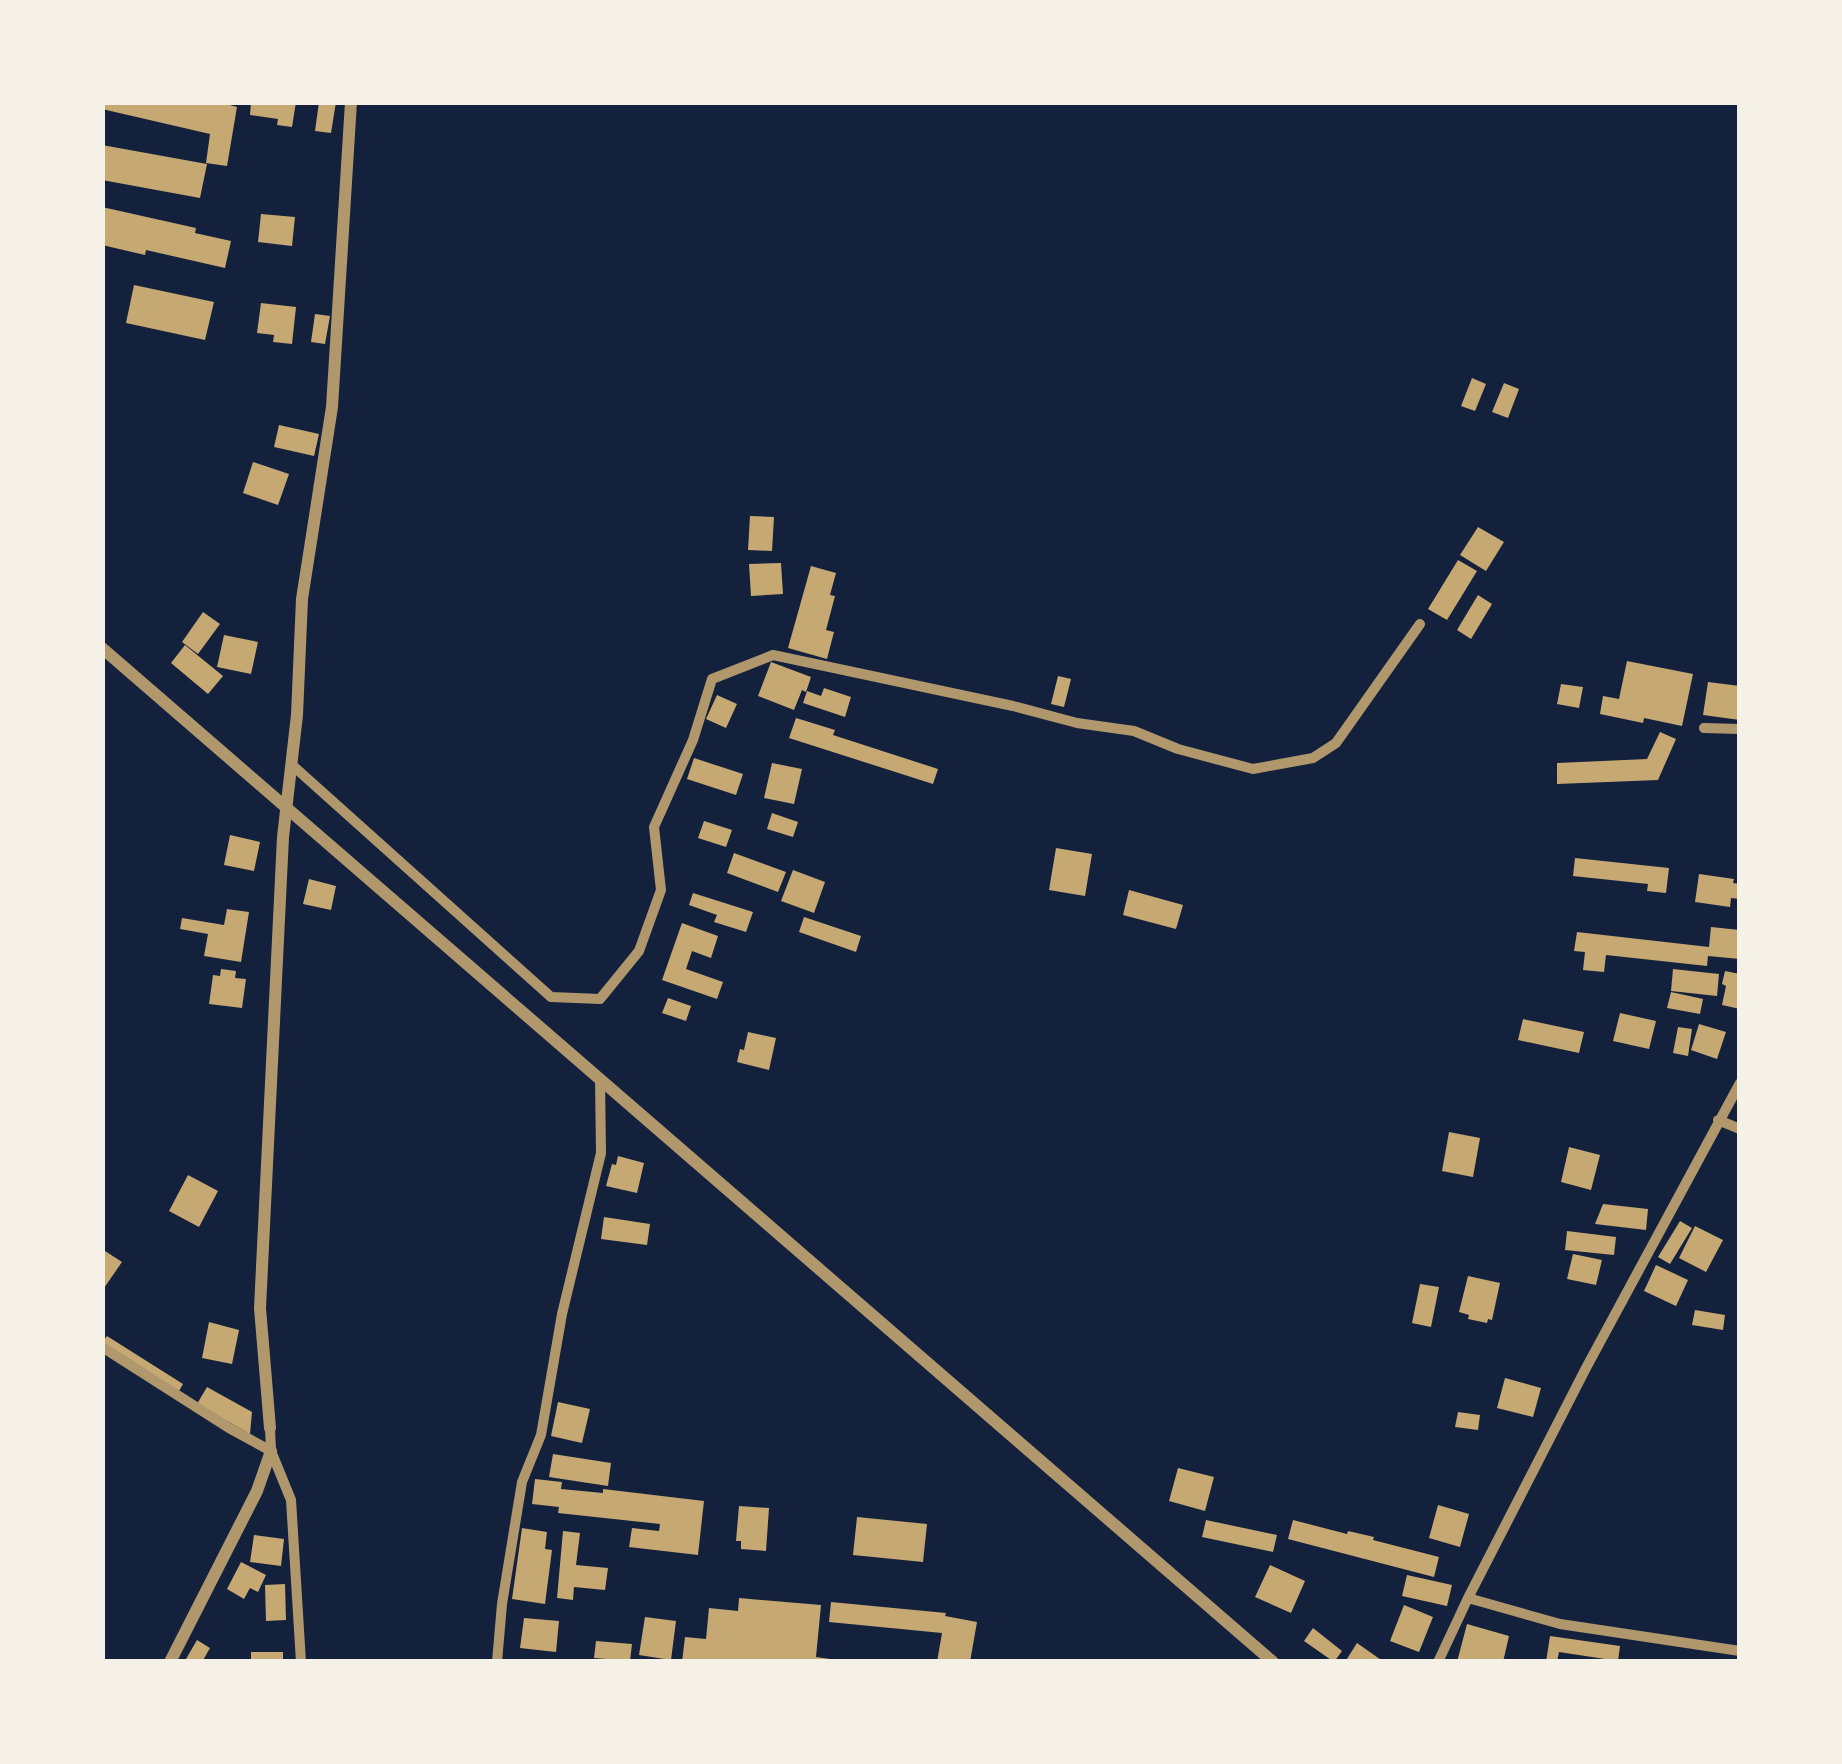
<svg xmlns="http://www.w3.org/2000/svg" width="1842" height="1764" font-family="Quicksand,sans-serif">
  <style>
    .building { fill: #c6a872 }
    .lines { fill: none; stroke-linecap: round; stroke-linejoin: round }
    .minor { stroke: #b1986c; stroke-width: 10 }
    .tertiary { stroke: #b1986c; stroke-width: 12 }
  </style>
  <rect width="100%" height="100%" fill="#14213d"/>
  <path class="building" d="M102 102H219L237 107 227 166 206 163 210 134 102 109Z
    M251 102H296L292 127 277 125 278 119 250 115Z
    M319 102H336L331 133 315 131Z
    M102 145 207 164 200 198 102 180Z
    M102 207 196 228 195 233 231 241 225 268 146 250 145 255 102 245Z
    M261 214 295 217 292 246 258 242Z
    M134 285 214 302 205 340 126 323Z
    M261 303 296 307 292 344 273 342 274 335 257 333Z
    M315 314 330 316 325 344 311 342Z
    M1472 378 1486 384 1475 411 1461 406Z
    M1504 383 1519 389 1508 418 1492 412Z
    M279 425 319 434 314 456 274 447Z
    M253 462 289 474 278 505 243 493Z
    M750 516 774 517 772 551 748 550Z
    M1478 527 1504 542 1486 571 1460 555Z
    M1458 560 1477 571 1447 620 1428 609Z
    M781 563 783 594 751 596 749 564Z
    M811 566 836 573 830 595 835 596 826 630 834 632 827 659 788 648Z
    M1478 595 1492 604 1471 639 1457 630Z
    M203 612 220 624 198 654 182 642Z
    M224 635 258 642 251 674 217 667Z
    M185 645 223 676 208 694 171 663Z
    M1627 661 1693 674 1682 726 1644 718 1643 723 1600 714 1603 696 1619 699Z
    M771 662 811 677 806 692 802 690 794 710 758 696Z
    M1058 676 1071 679 1064 707 1051 704Z
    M1708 682 1740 686V720L1703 715Z
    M1561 684 1583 687 1579 708 1557 704Z
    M824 688 851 697 845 717 803 703 807 691 821 696Z
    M717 695 737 704 726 728 706 719Z
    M796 718 835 730 833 735 938 769 933 784 789 738Z
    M1660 732 1676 739 1658 780 1557 784V763L1647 759Z
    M694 758 743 774 736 795 687 779Z
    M772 763 802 769 794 804 764 798Z
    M772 813 798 822 793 837 767 829Z
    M704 821 732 830 726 847 698 838Z
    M230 835 260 842 254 871 224 865Z
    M1056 848 1092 854 1085 896 1049 890Z
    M734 853 786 872 778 892 727 873Z
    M1575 858 1669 868 1666 893 1647 891 1648 884 1573 876Z
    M793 870 825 882 814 913 781 901Z
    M1699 874 1734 879 1733 883 1740 884V899L1731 898 1730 907 1695 902Z
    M309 879 336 886 331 910 303 904Z
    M1129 890 1183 905 1176 929 1123 915Z
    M693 893 753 912 746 932 714 922 717 915 689 905Z
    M227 909 249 912 241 962 204 956 208 934 180 929 182 918 224 925Z
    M804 917 861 936 856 952 799 932Z
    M682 923 718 936 711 958 692 951 686 969 723 982 717 999 662 980Z
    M1711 927 1740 930V959L1708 956 1707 966 1606 955 1604 972 1583 970 1585 952 1574 951 1577 932 1709 947Z
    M221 969 236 971 235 978 246 979 242 1008 209 1004 213 975 220 976Z
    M1673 969 1719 974 1717 996 1671 991Z
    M1725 971 1740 974V1009L1722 1005 1726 986 1722 984Z
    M1671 992 1703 999 1700 1014 1667 1008Z
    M668 998 691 1006 686 1021 662 1013Z
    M1620 1013 1656 1021 1649 1049 1613 1041Z
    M1523 1019 1584 1032 1579 1053 1518 1040Z
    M1699 1024 1726 1032 1717 1059 1691 1050Z
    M1678 1027 1692 1029 1688 1056 1673 1053Z
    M748 1032 776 1038 769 1070 737 1062 740 1049 744 1050Z
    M1449 1132 1480 1138 1473 1177 1442 1171Z
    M1569 1147 1600 1155 1591 1190 1561 1182Z
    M618 1156 644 1163 637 1193 606 1186 612 1164 616 1165Z
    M188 1175 218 1191 199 1227 169 1211Z
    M1603 1204 1648 1209 1646 1230 1595 1224Z
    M604 1217 650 1224 647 1245 601 1239Z
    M1680 1221 1692 1228 1670 1264 1658 1257Z
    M1695 1226 1723 1240 1706 1272 1679 1258Z
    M1567 1231 1616 1237 1614 1255 1565 1250Z
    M102 1249 122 1262 102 1291Z
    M1573 1254 1602 1260 1596 1285 1567 1279Z
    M1656 1265 1688 1280 1676 1306 1644 1291Z
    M1468 1276 1500 1283 1492 1320 1488 1319 1487 1323 1468 1319 1469 1315 1459 1312Z
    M1420 1284 1439 1287 1431 1327 1412 1323Z
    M1695 1310 1725 1315 1723 1330 1692 1325Z
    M209 1322 239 1330 232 1364 202 1358Z
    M107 1336 183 1384 176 1396 102 1350V1342Z
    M1505 1378 1541 1388 1533 1417 1497 1408Z
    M207 1387 252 1412 250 1434 197 1404Z
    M558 1402 590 1409 582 1443 551 1436Z
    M1458 1412 1480 1415 1478 1430 1455 1427Z
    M553 1454 611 1463 608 1486 549 1477Z
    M1178 1468 1214 1477 1205 1511 1169 1501Z
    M535 1479 562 1482 561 1489 603 1493V1489L704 1501 698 1555 629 1547 632 1528 659 1531 660 1524 558 1513 559 1507 532 1504Z
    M1438 1505 1469 1514 1460 1547 1429 1538Z
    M739 1506 769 1508 766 1551 741 1549V1541H736Z
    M857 1517 927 1524 923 1562 853 1555Z
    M1206 1520 1277 1535 1273 1552 1202 1537Z
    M1293 1520 1347 1534 1348 1531 1374 1537 1373 1540 1439 1557 1434 1577 1288 1539Z
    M522 1528 547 1532 545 1549 552 1550 545 1604 512 1599Z
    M563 1531 580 1533 576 1565 608 1568 605 1590 574 1587 573 1600 557 1598Z
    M254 1535 284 1539 281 1566 250 1562Z
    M241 1562 266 1575 258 1592 250 1588 244 1599 227 1589Z
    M1270 1565 1305 1581 1291 1613 1255 1597Z
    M1407 1575 1452 1585 1447 1606 1402 1596Z
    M285 1584 286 1620 266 1621 265 1585Z
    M739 1598 821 1605 816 1657 830 1659V1662H682L685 1637 706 1639 709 1608 738 1611Z
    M831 1602 946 1613 945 1616 977 1622 970 1662H937L942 1633 829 1622Z
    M1404 1605 1433 1617 1419 1652 1390 1641Z
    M645 1617 676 1621 671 1660 639 1655Z
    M524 1618 559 1621 556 1652 520 1648Z
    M1467 1624 1509 1636 1503 1662 1473 1660 1472 1662H1457Z
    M1313 1628 1342 1651 1334 1662 1304 1641Z
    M1550 1636 1620 1646 1618 1661 1559 1652 1557 1662H1546Z
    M197 1640 210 1648 202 1662H191L186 1659Z
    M596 1641 632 1644 630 1661 594 1658Z
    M1357 1643 1384 1662H1345Z
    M251 1652H283V1662H251Z"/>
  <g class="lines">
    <path class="minor" d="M1704 728 1740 729
      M291 764 551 997 600 999 639 951 661 890 654 827 693 740 712 679 773 655 1013 706 1077 723 1134 731 1178 749 1253 769 1313 758 1336 743 1420 624
      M1718 1120 1740 1129
      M102 1347 229 1428 271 1451
      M270 1428 271 1451 291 1500 301 1662
      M1468 1598 1560 1624 1740 1651
      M497 1662 502 1604 522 1482 541 1435 562 1314 601 1153 600 1079
      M1438 1662 1468 1598 1586 1368 1740 1083"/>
    <path class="tertiary" d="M102 648 1273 1662
      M270 1428 260 1308 283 837 297 715 302 599 332 407 351 102
      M170 1662 257 1491 271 1451"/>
  </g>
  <rect width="1842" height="1764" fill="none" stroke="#f6f1e7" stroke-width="210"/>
</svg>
